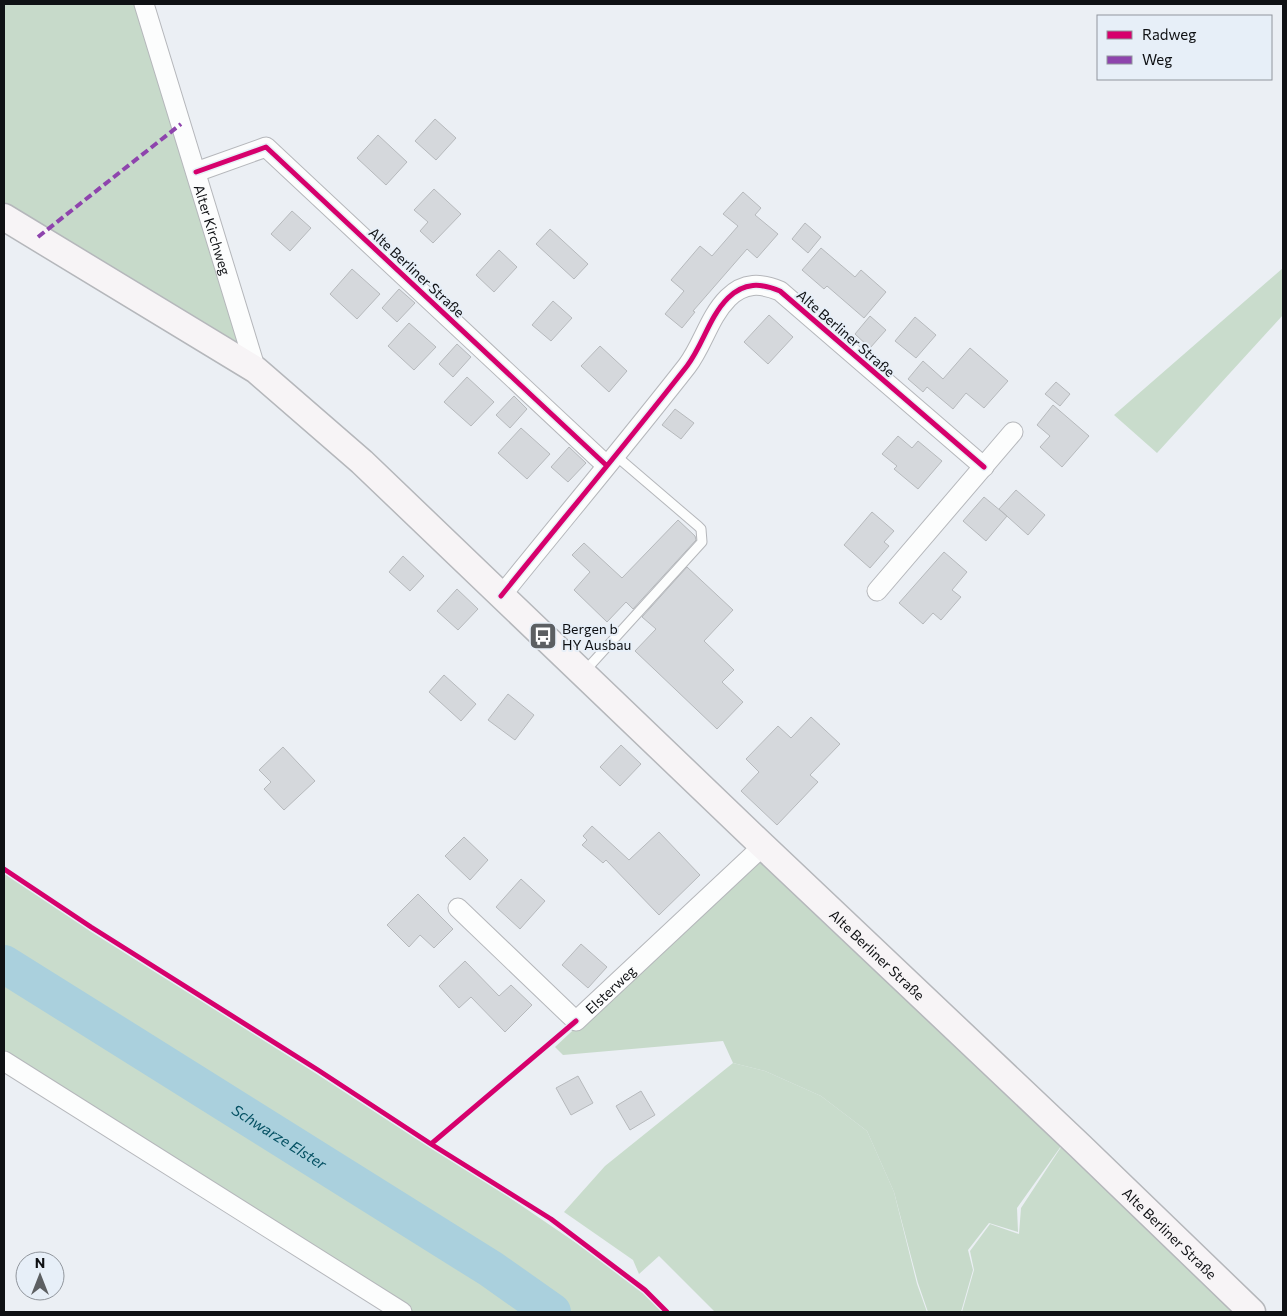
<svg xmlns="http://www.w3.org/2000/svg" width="1287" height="1316" font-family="Commissioner,sans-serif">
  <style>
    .green { fill: #c9dccc }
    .forest { fill: #c7daca }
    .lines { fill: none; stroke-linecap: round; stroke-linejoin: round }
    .river { stroke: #aad0dd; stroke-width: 38 }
    .building { fill: #d5d8dc; stroke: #b6b9bc }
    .lane-casing { stroke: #b5b7bb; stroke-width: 11 }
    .street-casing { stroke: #b5b7bb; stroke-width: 21 }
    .secondary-casing { stroke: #b5b7bb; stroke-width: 29 }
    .lane { stroke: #fcfdfd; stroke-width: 9 }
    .street { stroke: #fcfdfd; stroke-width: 19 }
    .secondary { stroke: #f7f4f6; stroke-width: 26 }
    .quiet { stroke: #8e44ad; stroke-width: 4; stroke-dasharray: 8 4; stroke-linecap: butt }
    .cycleway-casing { stroke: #e7eff8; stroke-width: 8 }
    .cycleway { stroke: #d6006c; stroke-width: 5 }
    .labels { text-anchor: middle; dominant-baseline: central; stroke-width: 4; stroke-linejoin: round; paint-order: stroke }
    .street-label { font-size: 14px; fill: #0f1114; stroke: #e7eff8 }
    .poi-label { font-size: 14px; fill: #0f1114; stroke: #e7eff8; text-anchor: start }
    .water-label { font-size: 15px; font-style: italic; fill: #055163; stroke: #e7eff8 }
  </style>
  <rect width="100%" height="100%" fill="#ebeff4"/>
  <path class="green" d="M1283 268V315L1157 453 1114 415Z
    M4 869C108 938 214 1003 319 1070 429 1142 537 1216 645 1290L666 1312H402L4 1061Z
    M733 1063 765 1071 821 1096 867 1131 894 1192 917 1284 927 1312H715L659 1256 639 1274 633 1260 564 1212 605 1166Z
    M1069 1135 1252 1312H962L974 1270 970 1251 990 1224 1019 1234 1021 1208Z"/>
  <path class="forest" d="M4 4H144L255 369 4 216Z
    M767 849 1069 1135 1017 1208 1018 1232 989 1223 968 1250 973 1270 961 1312H928L918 1283 894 1192 867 1131 821 1096 765 1071 733 1063 723 1041 563 1055 555 1047Z"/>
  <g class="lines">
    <path class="river" id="s1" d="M4 964 491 1269 552 1312"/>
  </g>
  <path class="building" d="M435 119 456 138 436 160 415 141Z
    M378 135 407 162 386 185 357 158Z
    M434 189 461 214 433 243 420 231 428 222 414 210Z
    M743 192 761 208 755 215 778 234 757 258 747 249 693 311 695 312 682 328 665 314 684 291 671 280 700 246 712 256 738 226 723 214Z
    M292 211 311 228 290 251 271 234Z
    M805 223 821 237 808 253 792 239Z
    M550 229 588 264 574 279 536 244Z
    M821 248 855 277 861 270 886 292 864 318 827 286 824 289 802 270Z
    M499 250 517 267 494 292 476 275Z
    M352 269 380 294 357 319 330 294Z
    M399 289 415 303 397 322 382 308Z
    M553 301 572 318 551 341 532 325Z
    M769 315 793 337 768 364 744 342Z
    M870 316 886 330 870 348 855 334Z
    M915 317 936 335 916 358 895 341Z
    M409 323 436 347 414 370 388 346Z
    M457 344 471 357 453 377 439 364Z
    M600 346 627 371 609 392 581 366Z
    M970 348 1008 381 984 408 966 393 953 409 927 387 923 392 908 379 923 361 943 379Z
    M467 377 494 402 471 426 444 402Z
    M1056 382 1070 394 1060 406 1045 394Z
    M514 396 527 409 510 428 496 415Z
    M1053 405 1089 436 1062 467 1040 447 1050 436 1037 425Z
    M675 409 694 423 681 439 662 425Z
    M521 428 550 454 527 479 498 453Z
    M898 436 912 448 918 441 942 461 918 489 894 469 897 466 882 454Z
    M569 447 586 463 568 482 551 467Z
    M1016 490 1045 515 1028 535 999 509Z
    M984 497 1007 516 986 541 963 521Z
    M872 512 894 531 884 542 889 546 870 568 844 545Z
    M678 520 695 536 696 540 633 609 626 602 607 622 574 590 590 572 572 555 584 543 622 578Z
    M944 552 967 572 952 590 961 597 941 620 933 613 923 624 899 603Z
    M403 556 424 576 410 591 389 572Z
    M687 567 733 610 704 641 734 670 722 682 743 702 717 729 635 651 656 629 642 617Z
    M457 589 478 609 458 630 437 611Z
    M444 675 476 704 461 721 429 692Z
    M508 694 534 715 515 740 488 720Z
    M811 717 840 744 810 775 818 782 777 825 741 791 759 772 746 759 778 726 791 738Z
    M621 745 641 764 620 786 600 767Z
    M283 747 315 781 284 810 264 789 271 782 259 770Z
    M592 826 629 860 659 832 700 875 659 915 606 860 603 863 582 845 587 840 583 836Z
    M464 837 488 860 470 880 445 856Z
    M521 879 545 901 520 929 496 907Z
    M418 894 453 929 434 948 420 935 409 947 387 925Z
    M581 944 607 967 588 988 562 965Z
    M465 961 499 996 511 985 532 1005 505 1032 471 997 459 1008 439 986Z
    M578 1076 593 1103 571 1115 556 1088Z
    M641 1091 655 1115 630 1130 616 1106Z"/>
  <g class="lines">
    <g class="lane-casing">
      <path id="lane" d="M584 672 702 542 701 529 698 526 615 455"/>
    </g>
    <g class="street-casing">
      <g id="street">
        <path id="s2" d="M144 4 256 370"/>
        <path d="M196 172 266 147 606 465"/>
        <path d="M877 591 1013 432"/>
        <path d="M501 596C563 519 626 444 687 366 703 345 709 317 728 298 744 282 761 283 780 291L984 467"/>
        <path id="s3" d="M458 908 576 1021 763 846"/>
        <path d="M4 1061 402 1312"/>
      </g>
    </g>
    <g class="secondary-casing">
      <g id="secondary">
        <path id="s4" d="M4 217 256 370 362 462 763 846 1080 1146 1252 1312"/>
      </g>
    </g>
    <use href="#lane" class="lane"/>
    <use href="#street" class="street"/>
    <use href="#secondary" class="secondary"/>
    <path class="quiet" d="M38 237 181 124"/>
    <g class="cycleway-casing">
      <path id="cycleway" d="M196 172 266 147 606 465
        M501 596C563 519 626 444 687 366 703 345 709 317 728 298 744 282 761 283 780 291L984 467
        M4 869 91 927 318 1070 431 1144 551 1219 645 1290 667 1312
        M431 1144 576 1021"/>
    </g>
    <use href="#cycleway" class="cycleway"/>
  </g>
  <defs>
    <g id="bus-square" transform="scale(1.4375)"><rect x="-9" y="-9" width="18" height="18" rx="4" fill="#5c5f62" stroke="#e7eff8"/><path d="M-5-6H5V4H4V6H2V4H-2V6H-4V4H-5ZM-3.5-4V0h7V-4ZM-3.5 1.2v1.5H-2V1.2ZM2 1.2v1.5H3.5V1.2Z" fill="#fff"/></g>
  </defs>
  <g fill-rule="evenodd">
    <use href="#bus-square" x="543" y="636"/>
  </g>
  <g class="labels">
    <g class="street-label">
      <text stroke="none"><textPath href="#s2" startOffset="236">Alter Kirchweg</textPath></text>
      <text transform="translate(417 272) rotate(43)">Alte Berliner Straße</text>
      <text transform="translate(846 333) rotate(41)">Alte Berliner Straße</text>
      <text stroke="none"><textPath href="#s4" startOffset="1148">Alte Berliner Straße</textPath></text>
      <text stroke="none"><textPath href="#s3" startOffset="210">Elsterweg</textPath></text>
      <text stroke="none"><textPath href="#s4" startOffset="1552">Alte Berliner Straße</textPath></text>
    </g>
    <g class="poi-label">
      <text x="562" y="628">Bergen b<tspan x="562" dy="16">HY Ausbau</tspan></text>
    </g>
    <g class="water-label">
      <text stroke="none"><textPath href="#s1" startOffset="325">Schwarze Elster</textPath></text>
    </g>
  </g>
  <rect width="1287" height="1316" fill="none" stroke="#0f1114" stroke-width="10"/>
  <rect x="1097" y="15" width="175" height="65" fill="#e7eff8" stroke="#91969d"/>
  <rect x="1107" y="31" width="25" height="8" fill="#d6006c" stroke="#91969d"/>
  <text x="1142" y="40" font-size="15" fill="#0f1114">Radweg</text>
  <rect x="1107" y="56" width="25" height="8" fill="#8e44ad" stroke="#91969d"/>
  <text x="1142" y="65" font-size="15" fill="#0f1114">Weg</text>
  <g transform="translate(40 1276)"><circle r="24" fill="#e7eff8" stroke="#91969d"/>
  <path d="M0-4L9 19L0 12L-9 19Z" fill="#5c5f62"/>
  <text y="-8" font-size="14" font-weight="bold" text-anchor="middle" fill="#0f1114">N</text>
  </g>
</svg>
